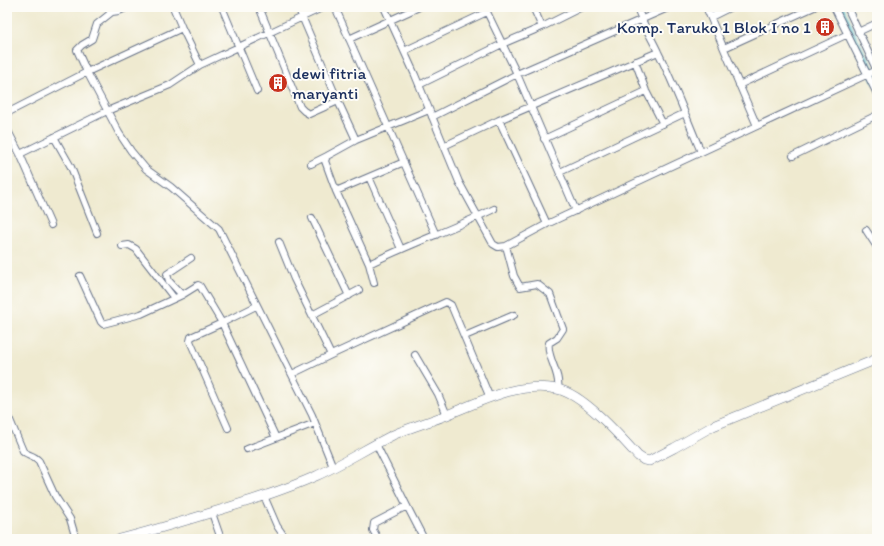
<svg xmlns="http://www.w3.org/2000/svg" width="884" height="546" font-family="Itim,sans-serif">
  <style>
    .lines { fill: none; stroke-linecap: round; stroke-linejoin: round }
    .canal { stroke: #53bfcc; stroke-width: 8 }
    .street-casing { stroke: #657086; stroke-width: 8 }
    .secondary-casing { stroke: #657086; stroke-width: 10 }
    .street { stroke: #fff; stroke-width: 6 }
    .secondary { stroke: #fff; stroke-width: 9 }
    .labels { text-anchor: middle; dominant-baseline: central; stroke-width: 4; stroke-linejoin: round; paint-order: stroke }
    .poi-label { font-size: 17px; fill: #1b2f5e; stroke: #fdfcf7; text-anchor: end }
  </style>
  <rect width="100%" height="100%" fill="#fdfcf7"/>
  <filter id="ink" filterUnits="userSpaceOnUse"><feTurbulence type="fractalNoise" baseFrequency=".025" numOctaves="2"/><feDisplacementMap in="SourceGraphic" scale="8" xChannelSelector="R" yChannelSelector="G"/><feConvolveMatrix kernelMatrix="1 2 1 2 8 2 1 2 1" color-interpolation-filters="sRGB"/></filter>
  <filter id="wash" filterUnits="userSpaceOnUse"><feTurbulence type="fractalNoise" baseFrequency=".012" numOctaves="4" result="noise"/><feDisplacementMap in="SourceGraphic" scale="16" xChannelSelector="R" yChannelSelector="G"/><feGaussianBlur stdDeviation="0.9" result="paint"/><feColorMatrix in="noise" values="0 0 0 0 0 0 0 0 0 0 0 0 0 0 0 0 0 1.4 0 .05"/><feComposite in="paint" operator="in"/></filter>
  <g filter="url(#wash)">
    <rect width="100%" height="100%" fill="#efead0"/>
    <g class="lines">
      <path class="canal" d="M840 7 853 36 877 82"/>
    </g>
  </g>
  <g filter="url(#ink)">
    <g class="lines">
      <g class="street-casing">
        <path id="street" d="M107 7 112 12 119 11 128 7
          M222 7 257 91
          M259 7 300 107 304 111 309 114 338 101
          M298 7 338 101 356 140
          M335 7 436 235
          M384 7 415 75 459 182 493 244 498 247 506 246 547 224 877 70
          M637 7C642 23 651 37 658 52 674 84 687 119 701 152
          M706 7 757 126
          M834 7 877 94
          M847 7 877 71
          M112 12 97 24 92 39 82 45 77 50 87 72 119 133 131 151 146 169 171 187 219 229 312 415 333 467
          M487 12 517 74 576 211
          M711 17 731 7
          M542 27 582 7
          M858 32 877 23
          M349 39 419 7
          M724 48 814 7
          M404 51 487 12 485 7
          M635 61 646 91 663 124
          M200 65 324 7
          M419 85 502 44 542 27 533 7
          M739 85 848 34
          M429 110 356 140 327 156 325 161 336 191 369 264C410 244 453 229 494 209
          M7 113 87 72 182 28
          M432 117 517 74 670 7
          M499 120 547 224
          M7 129 20 154 51 225
          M54 137 71 167 97 233
          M544 139 646 91
          M444 146 499 120 658 52
          M20 154 107 111 170 85 200 65 182 28 173 7
          M793 156 877 115
          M311 164 327 156
          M560 172 685 113
          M369 177 401 249
          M336 191 404 162
          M312 218 349 296
          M866 230 877 247
          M279 242 294 279 331 355
          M122 246 129 245 136 249 174 298
          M506 246 514 276 520 287 537 284 550 294 563 329 557 338 549 343C546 357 561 373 558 389
          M369 264 374 283
          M80 276 101 322 103 324 141 314 182 295 198 285 200 286 222 323 276 438
          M182 295 169 281 167 274 191 258
          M312 315 359 290
          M465 336 514 315
          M415 355 438 394 447 415
          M292 374 331 355 446 302 451 305 490 398
          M7 413 23 451C28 456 33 454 39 461L55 496 70 519 76 539
          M228 428 190 341 191 337 222 323 256 306
          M376 444 407 506 374 523 373 530 378 539
          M247 449 315 423
          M264 496 277 526 286 539
          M407 506 424 539
          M212 513 221 539"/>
      </g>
      <g class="secondary-casing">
        <path id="secondary" d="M120 539C151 531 181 522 210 513 246 502 282 491 316 476 342 464 367 448 393 435 411 427 429 422 447 415 481 401 519 381 557 389 583 394 620 436 638 456L644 460 649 461 674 448 713 426 877 359"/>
      </g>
      <use href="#street" class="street"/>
      <use href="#secondary" class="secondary"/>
    </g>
  </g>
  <defs>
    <g id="building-disc" transform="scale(1)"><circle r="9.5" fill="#c8321e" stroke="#fdfcf7"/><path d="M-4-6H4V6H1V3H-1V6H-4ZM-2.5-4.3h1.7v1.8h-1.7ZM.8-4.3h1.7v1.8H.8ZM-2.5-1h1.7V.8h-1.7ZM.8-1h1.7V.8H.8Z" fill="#fff"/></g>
  </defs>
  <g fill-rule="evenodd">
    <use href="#building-disc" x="825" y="27"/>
    <use href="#building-disc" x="278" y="83"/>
  </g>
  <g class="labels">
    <g class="poi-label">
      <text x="811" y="27">Komp. Taruko 1 Blok I no 1</text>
      <text x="292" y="73" text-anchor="start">dewi fitria<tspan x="292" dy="20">maryanti</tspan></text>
    </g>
  </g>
  <rect width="884" height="546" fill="none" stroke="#fdfcf7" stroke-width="24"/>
</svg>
